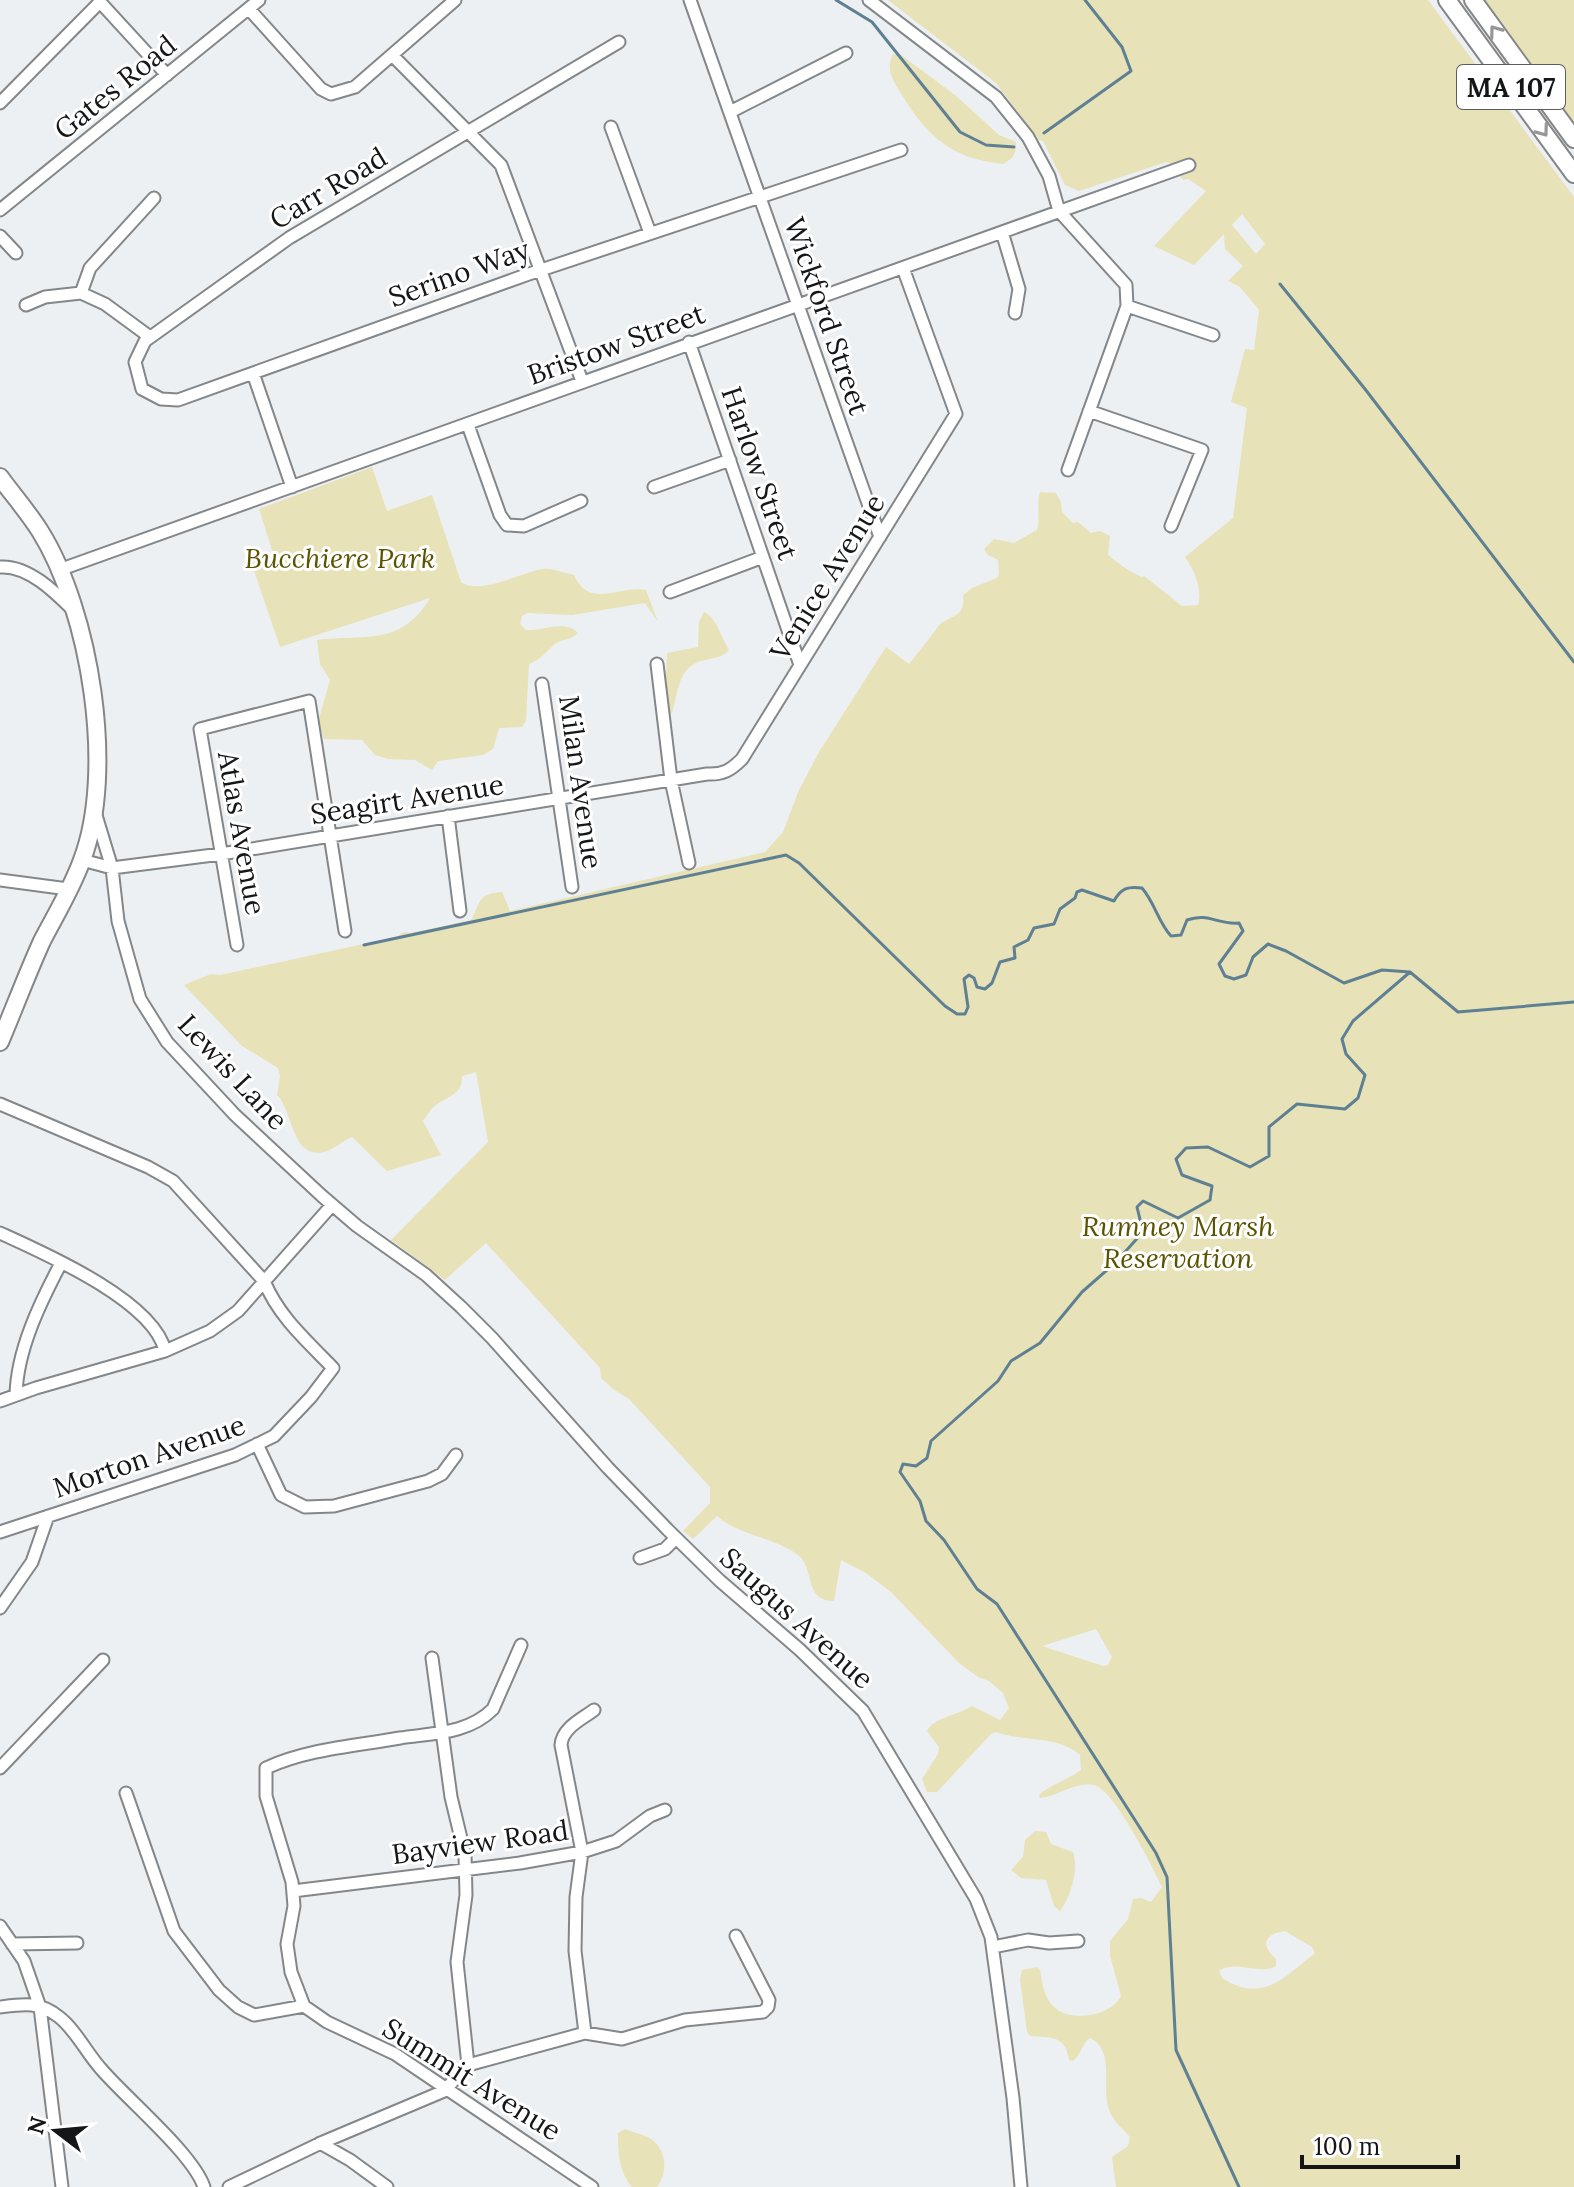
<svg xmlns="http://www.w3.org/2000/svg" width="1574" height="2187" font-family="Lora,serif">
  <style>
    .green { fill: #e7e2b8; fill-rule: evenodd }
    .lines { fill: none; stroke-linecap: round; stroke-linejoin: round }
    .stream { stroke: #5f8093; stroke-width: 3 }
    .minor-casing { stroke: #848789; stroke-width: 15 }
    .secondary-casing { stroke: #848789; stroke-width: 20 }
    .primary-casing { stroke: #848789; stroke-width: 20 }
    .minor { stroke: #fff; stroke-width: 11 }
    .secondary { stroke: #fff; stroke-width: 16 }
    .primary { stroke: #fff; stroke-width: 16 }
    .oneway { stroke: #969697 }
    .labels { text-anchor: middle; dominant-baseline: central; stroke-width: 6; stroke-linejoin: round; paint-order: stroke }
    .shield { fill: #fff; stroke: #5b5c5d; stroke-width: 2 }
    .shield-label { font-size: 26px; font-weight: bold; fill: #151617 }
    .street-label { font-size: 28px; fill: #151617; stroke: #fff }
    .park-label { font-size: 28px; font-style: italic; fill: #5c5300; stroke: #fff }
  </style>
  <rect width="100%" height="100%" fill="#ecf0f2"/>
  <path class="green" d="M888 0H1428L1574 197V2187H1116L1112 2157 1128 2146 1130 2137C1122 2128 1111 2119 1108 2107 1102 2085 1115 2050 1090 2038 1081 2044 1082 2054 1073 2061L1069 2060C1065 2034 1050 2038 1030 2036L1027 2032 1020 1979 1022 1970 1037 1967 1040 1970C1042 1982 1044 1997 1053 2006 1069 2023 1110 2017 1121 1996L1110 1956V1941L1128 1919 1133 1899 1141 1898 1151 1902 1162 1887C1153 1868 1114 1789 1094 1785 1077 1781 1056 1797 1040 1798L1039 1795C1048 1786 1069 1779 1081 1770L1080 1755C1058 1735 1023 1742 996 1732L991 1734 937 1792H927L922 1779 938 1754 939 1747 927 1731C934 1717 959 1715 972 1706L1000 1720 1009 1708 1003 1693 989 1681 978 1677 959 1663 891 1592 866 1573 841 1560 834 1601C803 1601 815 1567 798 1555 775 1537 739 1536 717 1516L693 1539 683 1531 710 1503V1487L629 1399 613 1389 601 1378 600 1368 486 1243 445 1280 391 1240 488 1142 476 1072 462 1076C463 1094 448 1096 436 1105 430 1109 427 1116 423 1121L441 1155 387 1171 352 1137C342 1141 335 1149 324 1152 291 1160 293 1109 277 1095L280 1076 278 1068 242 1046 184 985 211 974 220 975 396 937 404 932 411 933 471 920C481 902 477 894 502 892L510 911 765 852 783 832 799 790 819 752 886 647 909 664C918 652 928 641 937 628 947 614 966 620 963 595L972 588 997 578 999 574 998 560 988 555 984 549 994 539 1014 543 1037 530C1041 517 1036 505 1040 492L1056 493 1061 502 1062 512 1073 523 1078 522 1091 533 1100 531 1110 536 1108 555C1119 564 1130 572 1142 577L1144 576 1182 606 1198 605C1203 591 1194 569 1185 557L1233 518 1247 408 1231 402 1245 349 1254 350 1259 310 1240 287 1228 281 1243 266 1225 249 1224 234 1194 265 1154 246 1206 191 1188 179 1183 180 1171 164 1166 162 1079 191 1065 185 1043 141 1039 140 996 83ZM1242 214 1265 244 1256 254 1232 225ZM1096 1629 1112 1657 1108 1665 1103 1666 1042 1646ZM1285 1931 1312 1947 1315 1953C1283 1978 1263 2004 1222 1978L1219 1971C1237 1959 1258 1976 1276 1966V1959C1260 1945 1264 1934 1285 1931Z
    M1476 0H1574V131Z
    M893 54 901 55 955 95 999 135 1016 142C1016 154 1014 158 1003 164 952 159 927 136 902 95 893 80 885 70 893 54Z
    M372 467 387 511 432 495 461 582C480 596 521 572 543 569 553 568 564 573 574 575 589 610 620 585 646 590L658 622 645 603 572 615 528 613 522 616 520 624 526 630C543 631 565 619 578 633 571 641 563 638 555 644 547 651 540 660 529 664L526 721 522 727 499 728 493 749 483 755 438 761 432 770 415 760 388 759 375 755 362 740 324 739 318 722 330 680 320 664 317 640C364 634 401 647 430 598L280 647 251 562 273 553 259 509Z
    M704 612C716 617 721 637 729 650 723 657 715 658 705 660 677 666 679 691 672 713L668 712 665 701 667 653 698 647 699 622Z
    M1035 1831 1046 1832 1051 1844 1073 1852C1079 1868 1071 1897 1060 1911L1054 1906 1046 1880 1021 1878 1011 1870 1023 1857 1025 1840Z
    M625 2129C633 2133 644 2134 651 2139 667 2150 668 2172 657 2187H632C619 2172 618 2152 618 2133Z"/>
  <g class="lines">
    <path class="stream" d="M836 0 872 22 960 132 986 145 1014 147
      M1044 133 1131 71 1122 47 1085 0
      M1280 284 1365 389 1574 662
      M364 945 786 855 799 863 945 1006 957 1014H965L968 1007 964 979 969 975 974 978 977 987 985 989 992 983 1000 962 1015 958 1014 947 1028 940 1034 928 1054 924 1060 909 1075 898 1077 892 1082 890 1114 901C1121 888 1128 886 1142 888 1155 903 1158 922 1171 936L1181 935 1187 920C1209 912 1217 925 1239 923L1243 931 1219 964 1225 976 1234 979 1246 975 1253 957 1268 944 1286 951 1344 983 1382 970 1410 972
      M1239 2187 1176 2050 1167 1877 1156 1853 997 1604 977 1589 944 1540 926 1521 920 1501 900 1472 903 1464 916 1466 927 1458 931 1441 998 1381 1011 1361 1040 1343 1082 1292 1115 1263 1143 1232 1137 1207 1143 1201 1178 1218 1210 1200 1212 1186 1182 1175 1176 1159 1186 1148 1208 1147 1250 1167 1269 1156V1127L1297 1104 1345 1109 1358 1098 1365 1075 1346 1054 1342 1039 1353 1021 1410 972 1458 1012 1574 1002"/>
    <g class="minor-casing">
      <path id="minor" d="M690 0 880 537
        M869 0 996 97 1028 137 1049 176 1059 211 1126 285 1127 306 1068 470
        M249 9 321 89 331 94 355 87 455 0
        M619 42 289 238 145 341 135 362 142 389 161 399 178 400 526 275 901 150
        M392 55 501 165 582 381
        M0 103 100 2 167 75
        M730 112 846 53
        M611 127 650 233
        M0 210 259 0
        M1002 232 1019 289 1015 313
        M0 236 16 253
        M26 305 45 297 81 293
        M1127 306 1213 335
        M150 337 105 304 81 293 90 268 154 198
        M689 342 800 665
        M253 373 292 487
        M1089 411 1202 450 1171 526
        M468 425 500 515 507 525 524 526 581 501
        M654 487 730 460
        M0 567C28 565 55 592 73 610
        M59 570 1189 165
        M670 592 763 557
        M657 664 671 780 689 863
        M542 684 572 887
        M95 812 112 868 118 921 140 999 167 1042 235 1115 322 1196 357 1226 426 1275 461 1307 492 1338 608 1468 668 1530 719 1580 800 1650 863 1711 976 1899 991 1937 1013 2098 1021 2187
        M448 816 460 911
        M82 860 112 868 221 854 707 774C723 775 731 770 742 759L956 414 903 268
        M0 880 68 889
        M237 945 200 729 309 701 345 931
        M0 1104 148 1167 173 1181 264 1281C279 1317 306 1340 333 1368L311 1397 274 1436 235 1455 0 1532
        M0 1233C44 1253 154 1301 165 1351
        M16 1395C17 1350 40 1303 61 1263
        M0 1401 36 1388 165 1351 210 1331 238 1311 332 1205
        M257 1444 281 1495 305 1507 334 1506 428 1481 442 1474 456 1455
        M640 1558 665 1549 676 1538
        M0 1608 32 1562 48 1516
        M432 1658 451 1797 465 1855 466 1895 457 1962 468 2065
        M0 1768 103 1660
        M126 1793 174 1931 219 1990 238 2007 254 2015 304 2006 327 2022 395 2054 592 2187
        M293 1891 520 1863 582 1852 616 1841 650 1816 665 1810
        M0 1926 24 1961 40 2007 62 2187
        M12 1944 77 1943
        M993 1947 1028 1940 1049 1943 1078 1941
        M304 2006 291 1972 287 1944 294 1906 292 1882 266 1796V1768C307 1749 355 1746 400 1738 433 1733 468 1734 493 1709L521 1645
        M0 2007C23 2004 39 2001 59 2017 76 2030 87 2054 102 2070 127 2099 193 2154 204 2187
        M585 2033 575 1951 576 1897 582 1852 561 1745C562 1728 582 1719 594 1710
        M320 2143 350 2160 387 2187
        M229 2187 323 2142 444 2091 468 2065 585 2033 622 2039 685 2020 763 2012 768 2007 769 2000 736 1936"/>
    </g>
    <g class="secondary-casing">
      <path id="secondary" d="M0 477C13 495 28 512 40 531 90 611 116 771 82 860 72 888 56 914 42 941 27 974 14 1009 0 1042"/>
    </g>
    <g class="primary-casing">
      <path id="primary" d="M1447 0 1574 174
        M1473 0 1574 139"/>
    </g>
    <use href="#minor" class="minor"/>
    <use href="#secondary" class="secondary"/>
    <use href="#primary" class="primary"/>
  </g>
  <defs><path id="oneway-chevron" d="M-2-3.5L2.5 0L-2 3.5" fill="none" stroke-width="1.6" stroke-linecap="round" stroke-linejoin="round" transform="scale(2)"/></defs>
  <g class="oneway">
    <use href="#oneway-chevron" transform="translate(1495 31) rotate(-126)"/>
    <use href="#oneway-chevron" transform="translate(1543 131) rotate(54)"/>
  </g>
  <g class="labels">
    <rect class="shield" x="1457" y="65" width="108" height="44" rx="6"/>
    <g class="shield-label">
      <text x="1511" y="87">MA 107</text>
    </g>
    <g class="street-label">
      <text transform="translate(115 87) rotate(-39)">Gates Road</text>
      <text transform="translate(328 188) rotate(-31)">Carr Road</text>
      <text transform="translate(459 273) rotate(-20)">Serino Way</text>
      <text transform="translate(827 316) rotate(71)">Wickford Street</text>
      <text transform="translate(616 344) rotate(-20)">Bristow Street</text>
      <text transform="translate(760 473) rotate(71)">Harlow Street</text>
      <text transform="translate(827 577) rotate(-58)">Venice Avenue</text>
      <text transform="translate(581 782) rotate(82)">Milan Avenue</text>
      <text transform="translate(407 799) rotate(-9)">Seagirt Avenue</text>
      <text transform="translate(242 833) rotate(80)">Atlas Avenue</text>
      <text transform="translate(233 1072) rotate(47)">Lewis Lane</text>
      <text transform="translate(149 1456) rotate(-19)">Morton Avenue</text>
      <text transform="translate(797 1618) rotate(42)">Saugus Avenue</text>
      <text transform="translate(480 1842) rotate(-8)">Bayview Road</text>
      <text transform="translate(472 2079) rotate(32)">Summit Avenue</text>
    </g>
    <g class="park-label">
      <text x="340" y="558">Bucchiere Park</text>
      <text x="1178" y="1226">Rumney Marsh<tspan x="1178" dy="32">Reservation</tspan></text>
    </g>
  </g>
  <g transform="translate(56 2131) rotate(286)" stroke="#ffffff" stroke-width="6" paint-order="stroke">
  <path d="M0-6L14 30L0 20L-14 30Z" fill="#151617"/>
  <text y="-12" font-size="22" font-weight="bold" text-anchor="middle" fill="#151617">N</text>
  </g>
  <path d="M1302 2155v12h156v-12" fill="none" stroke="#151617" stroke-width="4"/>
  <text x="1314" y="2155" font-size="24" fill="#151617" stroke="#ffffff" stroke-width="6" paint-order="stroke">100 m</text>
</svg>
